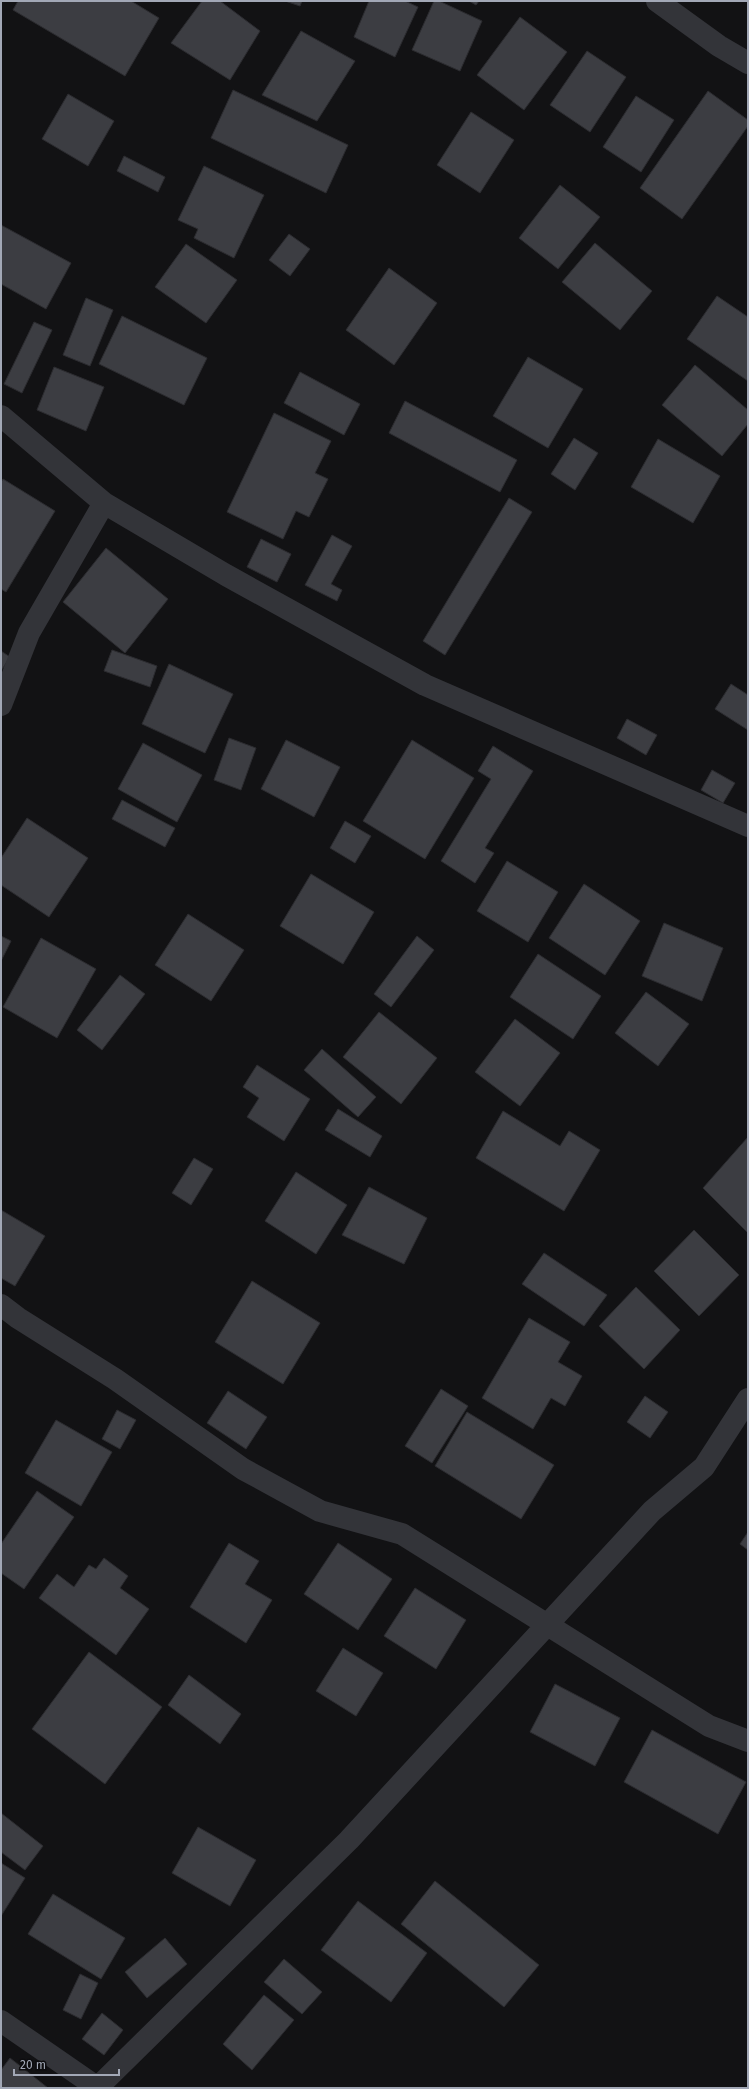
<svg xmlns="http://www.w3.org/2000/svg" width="749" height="2089" font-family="'Fira Sans',sans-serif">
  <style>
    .building { fill: #3c3d42; stroke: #2c2c30 }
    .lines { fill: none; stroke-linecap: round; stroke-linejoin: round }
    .minor { stroke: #333439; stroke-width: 22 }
  </style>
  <rect width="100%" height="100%" fill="#121214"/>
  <path class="building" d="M18 1H131L159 18 125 76 13 10Z
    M202 1H220L260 31 230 80 171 43Z
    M285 1H302L300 6Z
    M369 1H405L418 7 395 57 354 37Z
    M434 1H439L482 21 460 71 412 50Z
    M469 1H479L476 5Z
    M520 17 567 52 524 110 477 75Z
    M301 31 355 61 317 121 262 95Z
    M587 51 626 77 590 132 550 105Z
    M233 90 348 145 326 193 211 138Z
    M708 91 748 120V126L682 219 640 188Z
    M68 94 114 121 88 166 42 139Z
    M636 96 674 120 641 172 603 147Z
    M471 112 514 140 480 193 437 165Z
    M124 156 165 177 158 192 117 171Z
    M204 166 264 195 234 258 194 238 198 229 178 220Z
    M560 185 600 217 558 269 519 238Z
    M1 225 71 263 46 309 1 284Z
    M289 234 310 249 290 276 269 260Z
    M595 243 652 291 620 330 562 282Z
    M186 244 237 280 206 323 155 287Z
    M389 268 437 303 394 365 346 330Z
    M717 296 748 317V381L687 339Z
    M86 298 113 310 90 366 63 355Z
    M122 316 207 358 184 405 99 364Z
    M34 322 52 330 22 393 4 384Z
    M528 357 583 389 548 448 493 416Z
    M695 365 748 410V424L722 456 662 405Z
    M54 367 104 387 86 431 37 410Z
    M300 372 360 404 344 435 284 403Z
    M405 401 517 460 500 492 389 433Z
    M274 413 331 441 315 473 328 479 309 517 296 511 283 539 227 512Z
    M574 438 598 453 575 490 551 474Z
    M658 439 720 476 693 523 631 487Z
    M3 479 55 511 6 592 1 589V482Z
    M509 498 532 512 445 655 423 641Z
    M332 535 352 546 331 584 342 590 337 601 305 585Z
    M261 539 291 554 277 582 247 567Z
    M106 548 168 599 125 653 63 602Z
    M112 650 157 666 150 687 104 671Z
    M1 651 10 657 1 671Z
    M169 664 233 694 205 753 142 724Z
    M731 684 748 695V730L715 709Z
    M627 719 657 735 646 755 617 738Z
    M229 738 256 748 241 790 214 780Z
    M286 740 340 767 314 817 261 789Z
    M412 740 474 778 425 859 363 821Z
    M143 743 202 775 177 822 118 789Z
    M493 746 533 771 485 848 494 853 475 883 441 861 491 779 478 771Z
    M712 770 735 783 723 803 701 790Z
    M122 800 175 828 165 847 112 819Z
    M27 818 88 858 49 917 1 885V858Z
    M345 821 371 836 355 863 330 848Z
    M507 861 558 892 528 942 477 911Z
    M311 874 374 912 343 964 280 926Z
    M584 884 640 921 605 975 549 938Z
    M188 914 244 950 211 1001 155 965Z
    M664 923 723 948 702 1001 642 976Z
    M1 936 11 941 1 961Z
    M417 936 434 950 391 1007 374 994Z
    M41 938 96 969 57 1038 3 1007Z
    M538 954 601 996 573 1039 510 997Z
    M120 975 145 994 102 1050 77 1030Z
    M646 992 689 1024 658 1066 615 1033Z
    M379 1012 437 1058 401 1104 343 1057Z
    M515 1019 560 1053 520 1106 475 1072Z
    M322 1049 376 1097 358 1117 304 1070Z
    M257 1065 310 1099 284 1141 247 1117 259 1098 243 1087Z
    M338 1109 382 1136 370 1157 325 1130Z
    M503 1111 560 1146 569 1131 600 1150 564 1211 476 1158Z
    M748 1137V1233L703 1188Z
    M194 1158 213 1169 191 1205 172 1193Z
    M296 1172 347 1205 316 1254 265 1221Z
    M369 1187 427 1218 404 1264 342 1235Z
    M1 1210 45 1236 15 1286 1 1278Z
    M694 1230 739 1275 699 1316 654 1271Z
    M544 1253 607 1295 584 1326 522 1284Z
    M252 1281 320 1323 283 1384 215 1342Z
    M636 1287 680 1330 644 1369 599 1326Z
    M529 1318 570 1342 558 1362 582 1376 565 1406 551 1398 533 1429 482 1398Z
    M441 1389 468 1406 432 1463 405 1446Z
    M228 1391 267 1417 246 1449 207 1423Z
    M645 1396 668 1412 650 1438 627 1422Z
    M117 1410 136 1420 120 1449 102 1439Z
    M467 1412 554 1465 521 1519 435 1466Z
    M56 1420 112 1452 81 1506 25 1473Z
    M37 1491 74 1517 24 1589 1 1573V1544Z
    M748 1532V1550L740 1544Z
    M229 1543 259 1561 245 1584 272 1600 246 1643 190 1607Z
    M338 1543 392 1579 358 1630 304 1594Z
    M104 1558 128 1576 120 1588 149 1609 116 1655 39 1598 57 1574 74 1587 89 1565 96 1569Z
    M415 1588 466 1620 436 1669 384 1636Z
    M343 1648 383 1673 356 1716 316 1691Z
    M89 1652 162 1707 105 1784 32 1729Z
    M189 1675 241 1714 220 1744 168 1705Z
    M555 1684 620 1718 595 1766 530 1732Z
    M652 1730 746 1782 718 1834 624 1782Z
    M1 1813 43 1846 25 1870 1 1852Z
    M198 1827 256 1860 230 1906 172 1873Z
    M1 1863 25 1878 1 1916Z
    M435 1881 539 1965 504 2007 401 1924Z
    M53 1894 125 1938 101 1979 28 1934Z
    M358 1901 427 1953 391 2002 321 1950Z
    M165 1938 187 1964 147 1998 125 1972Z
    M284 1959 322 1992 302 2014 264 1982Z
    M80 1974 98 1983 81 2019 63 2010Z
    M264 1995 294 2020 252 2070 223 2044Z
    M102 2013 123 2030 104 2055 82 2039Z
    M10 2058 48 2088H1V2070Z"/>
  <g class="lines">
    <path class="minor" d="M657 1 719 46 748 63
      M1 416 104 503 226 575 425 685 748 826
      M1 705 29 633 104 503
      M1 1305 18 1318 115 1379 243 1469 320 1511 402 1534 709 1726 748 1741
      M1 2021 98 2088
      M97 2088 349 1840 652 1511 704 1467 748 1399"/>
  </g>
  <rect width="749" height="2089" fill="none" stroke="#a2a8b6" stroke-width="4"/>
  <path d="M14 2069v6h105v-6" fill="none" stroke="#a2a8b6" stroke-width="2"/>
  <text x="20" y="2069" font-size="12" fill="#a2a8b6" stroke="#0d0d0f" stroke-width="3" paint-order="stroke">20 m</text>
</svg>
